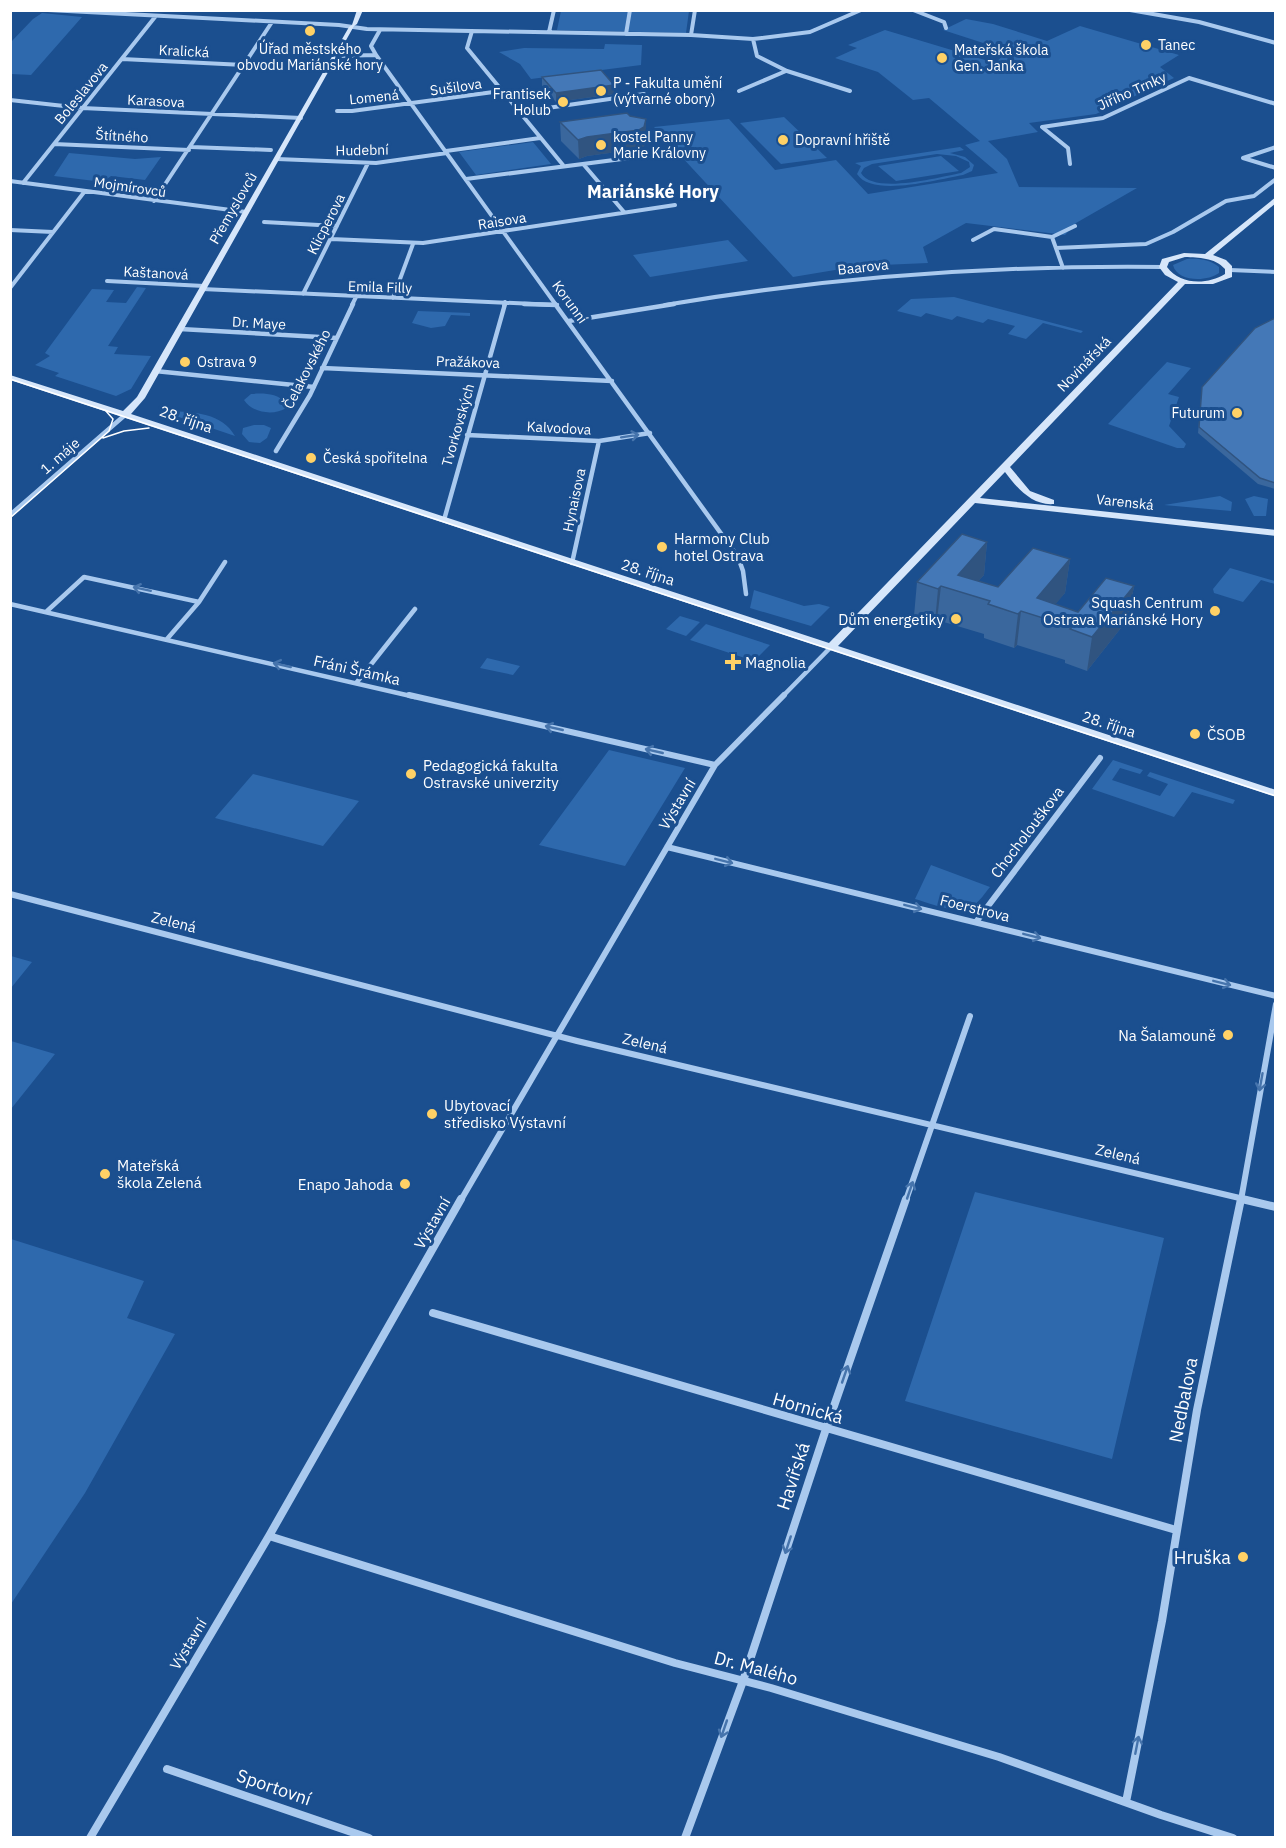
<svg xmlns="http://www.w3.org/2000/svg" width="1286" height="1848" font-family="'IBM Plex Sans',sans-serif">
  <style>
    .green { fill: #2e69ad; fill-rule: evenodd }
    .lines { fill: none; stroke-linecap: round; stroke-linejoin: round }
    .street-far3 { stroke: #a9c9ee; stroke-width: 4 }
    .street-far2 { stroke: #a9c9ee; stroke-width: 4.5 }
    .street-far1 { stroke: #a9c9ee; stroke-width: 6 }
    .street { stroke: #a9c9ee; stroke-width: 8 }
    .secondary { fill: #d6e6fa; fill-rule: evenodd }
    .tram { stroke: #fff; stroke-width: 1.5 }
    .wall { fill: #3a679d }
    .shaded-wall { fill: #305480 }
    .building { fill: #4478b7; stroke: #305480; stroke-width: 1.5 }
    .oneway { stroke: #4674ac }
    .poi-dot { fill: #ffd166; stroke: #1b4f8f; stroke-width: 2 }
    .labels { text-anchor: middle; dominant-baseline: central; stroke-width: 6; stroke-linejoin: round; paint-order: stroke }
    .far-poi-label { font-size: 14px; fill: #fff; stroke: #1b4f8f; text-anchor: start }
    .far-street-label { font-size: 14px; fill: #fff; stroke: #1b4f8f }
    .street-label { font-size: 15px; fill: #fff; stroke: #1b4f8f }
    .poi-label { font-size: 15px; fill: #fff; stroke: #1b4f8f; text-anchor: start }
    .far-district-label { font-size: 18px; font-weight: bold; fill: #fff; stroke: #1b4f8f }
    .near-street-label { font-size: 18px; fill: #fff; stroke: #1b4f8f }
    .near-poi-label { font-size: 18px; fill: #fff; stroke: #1b4f8f; text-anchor: end }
  </style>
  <rect width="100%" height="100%" fill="#1b4f8f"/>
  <path class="green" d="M561 11H689L686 33 557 30Z
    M42 13 82 17 31 75 11 74V42L33 19Z
    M966 19 993 24 1047 41 1080 26 1179 55 1160 67 1174 78 1096 114 1029 123 1038 132 988 141 1007 159 1019 187 1137 188 1076 223 1065 235 966 223 923 247 928 263 859 266 793 277 654 127 729 119 775 170 836 160 868 194 998 173 965 145 980 141 929 98 913 100 878 72 835 58 857 48 848 45 885 30 995 63 1008 51 943 30Z
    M605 44 642 45 641 65 531 79 520 64 499 52 524 48 604 49Z
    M784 117 827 158 781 164 740 123Z
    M533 142 551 164 476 175 459 152Z
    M960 147 964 150 950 153 965 157 974 165 972 171 963 175C939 179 872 198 857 174L861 166 855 163ZM937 154 956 156 969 162 970 167 961 173C940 177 873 195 861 173L864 168 872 164Z
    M69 153 135 159 161 157 145 180 111 176 103 182 54 176Z
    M941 156 959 171 896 181 878 166Z
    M728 240 748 261 650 277 633 255Z
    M1187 259C1198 258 1209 259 1219 267V273C1207 282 1177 282 1173 265Z
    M137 287 146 288 108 346 118 347 114 354 151 356 131 389 116 396 55 376 59 373 35 365 50 356 45 353 92 289 114 290 106 302 126 303Z
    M954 297 1083 331 1081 333 1043 323 1026 339 1008 334 1015 326 988 319 983 323 957 316 952 320 926 313 921 317 897 311 911 299Z
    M418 311 470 313V316L451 315 445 326 431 328 412 323Z
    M1167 362 1191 368 1168 394 1179 397 1169 426 1186 444 1184 448H1177L1108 424Z
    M251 394C263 393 277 393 286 403V408C274 416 252 413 244 400Z
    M170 411C194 412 222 413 235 436L164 412Z
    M254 425H264L271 428 267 438 260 443 249 442 242 434 243 428Z
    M1220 496 1232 502 1231 511 1164 505Z
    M1254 496 1268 499 1266 516H1254L1245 499Z
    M1230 568 1275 581V584L1261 580 1243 602 1214 593 1213 589Z
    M754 590 804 606 819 604 830 607 811 626 750 608Z
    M680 616 700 622 686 636 666 629Z
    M706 624 770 645 754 661 690 640Z
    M487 658 520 666 513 675 480 668Z
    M609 750 685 768 625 866 539 845Z
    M1113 760 1143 770 1140 774 1120 768 1112 780 1160 796 1168 784 1147 776 1150 772 1235 800 1233 804 1192 792 1174 817 1092 789Z
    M253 774 359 801 323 846 215 818Z
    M931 865 990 887C985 893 980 901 973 906 959 916 930 903 915 899Z
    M11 956 32 962 11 988 10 956Z
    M11 1041 55 1054 11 1109 10 1041Z
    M975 1192 1164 1238 1112 1459 905 1401Z
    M11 1239 144 1281 127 1318 175 1334 85 1493 11 1604Z"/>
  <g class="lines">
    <path class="street-far3" d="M48 10 339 25 367 29 691 35 753 39 810 32 861 10
      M913 10 944 22 946 28
      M1130 10 1199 22 1276 43
      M380 30 371 46 376 55 556 305
      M472 31 467 48 563 165
      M549 32 554 10
      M626 34 630 10
      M691 35 695 10
      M753 39 757 56 787 71 850 91
      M336 56 376 55
      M122 59 244 65
      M739 91 786 71
      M10 100 82 108 301 118
      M337 111H352L501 91
      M520 112 644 94
      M54 144 189 150
      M191 147 271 150
      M1276 147 1243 158 1276 168
      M446 151 540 138
      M277 159 376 163 447 153
      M1070 164 1068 148 1042 127 1103 118 1189 78 1276 104
      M584 165 624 212
      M466 179 653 155
      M10 181 246 212
      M23 183 155 17
      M154 201 272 22
      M264 222 337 226
      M10 230 53 232
      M1052 237 1075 226
      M331 239 423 243 675 205
      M973 240 994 229 1052 237 1063 268
      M1056 248 1146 244 1173 232 1226 201 1254 196 1276 179
      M1230 270 1276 272
      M107 281 204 286
      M10 288 85 191
      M202 289 557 305
      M303 294 368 163
      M393 298 413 244
      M352 305 356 297
      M504 305 505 302
      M665 305C830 277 995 265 1163 267"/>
    <path class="street-far2" d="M524 304 557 305
      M555 304 738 557 743 571 746 594
      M569 321 674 304
      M180 329 337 338
      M322 368 612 381
      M155 371 314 387
      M467 435 599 441 650 433
      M276 451 310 395 353 304
      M10 515 125 415
      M444 520 505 304
      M572 563 599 441
      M10 604 415 697
      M46 612 84 577 199 602
      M167 639 199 602 225 562
      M357 682 415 609
      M782 697 830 648"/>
    <path class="street-far1" d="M409 695 715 765
      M667 847 1276 996
      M10 894 577 1041 1248 1200
      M976 922 1100 758
      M461 1200 715 765 784 695
      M906 1200 970 1016
      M1241 1200 1276 1004"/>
    <path class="street" d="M1242 1199 1276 1207
      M433 1313 1176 1530
      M269 1536 675 1663 771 1688 999 1757 1161 1815 1233 1838
      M167 1769 369 1838
      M1126 1802 1162 1621 1197 1410 1241 1199
      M90 1838 269 1536 461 1199
      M685 1838 743 1681 826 1429 906 1199"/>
    <path class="secondary" d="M357 10H363L357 24 354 26 145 398 131 414 829 643 1178 282 1165 275 1159 267 1162 259 1184 253 1205 254 1276 197V203L1213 255 1226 260 1232 266V277L1213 284H1185L1010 467 1030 491 1054 500V504C1032 506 1017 488 1005 472L980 498 1276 530V536L975 503 838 646 1276 790V797L10 380V375L123 411 137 397 349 27 352 25ZM1185 257C1199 258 1214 257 1225 269V274C1207 285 1180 285 1167 267L1169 262Z"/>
    <path class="tram" d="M10 379 1276 796
      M103 438 124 431 149 428
      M10 518 109 431 113 419 105 410"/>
  </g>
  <path class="wall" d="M542 77 614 85V94L556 102 542 86Z
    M630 116 646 119V138L644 146 639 149 587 156 579 159 561 141 560 122Z
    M1275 318V489L1258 484 1198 433 1202 387Z
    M987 542 984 575 978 581 998 587 1070 559 1065 593 1055 604 1078 612 1134 586 1128 619 1087 671 1065 663V660L1017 645 1014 648 984 638V634L937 620 935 622 914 616 917 582Z"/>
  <path class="shaded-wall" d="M614 85V94L556 102V93Z
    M646 119V138L644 146 639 149 587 156 579 159 578 140 587 137Z
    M987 542 984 575 967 594 958 575Z
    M1070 559 1065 593 1044 618 1037 598Z
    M941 586 937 620 935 622 938 589Z
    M1134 586 1128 619 1087 671 1092 637Z
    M1021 611 1017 645 1014 648 1018 614Z"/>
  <path class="building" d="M601 70 614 85 556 93 542 77Z
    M627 113 630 116 646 119 644 127 639 130 587 137 578 140 560 122Z
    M1275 318V483L1260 478 1199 427 1202 387 1255 328Z
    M962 534 987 542 958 575 998 587 1033 548 1070 559 1037 598 1078 612 1106 578 1134 586 1092 637 1070 629 1072 627 1021 611 1018 614 988 604 990 601 941 586 938 589 917 582Z"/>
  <defs><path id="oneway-shaft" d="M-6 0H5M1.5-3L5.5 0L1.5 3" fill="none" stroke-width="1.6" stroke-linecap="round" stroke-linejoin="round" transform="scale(1.5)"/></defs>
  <g class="oneway">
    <use href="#oneway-shaft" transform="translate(630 436) rotate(-9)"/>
    <use href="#oneway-shaft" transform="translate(142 589) rotate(-168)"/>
    <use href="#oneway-shaft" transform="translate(282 665) rotate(-167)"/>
    <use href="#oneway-shaft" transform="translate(554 728) rotate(-167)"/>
    <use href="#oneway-shaft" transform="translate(654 751) rotate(-167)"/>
    <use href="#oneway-shaft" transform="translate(724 861) rotate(14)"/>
    <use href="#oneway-shaft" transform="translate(913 907) rotate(14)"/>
    <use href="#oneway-shaft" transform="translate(1032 936) rotate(14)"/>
    <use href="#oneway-shaft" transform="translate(1222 983) rotate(14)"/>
    <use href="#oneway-shaft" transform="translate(1261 1082) rotate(100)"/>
    <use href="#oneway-shaft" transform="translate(910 1190) rotate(-71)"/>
    <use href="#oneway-shaft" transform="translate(845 1374) rotate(-71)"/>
    <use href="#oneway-shaft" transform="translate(788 1545) rotate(108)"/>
    <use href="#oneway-shaft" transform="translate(724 1729) rotate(109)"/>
    <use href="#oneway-shaft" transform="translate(1137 1745) rotate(-79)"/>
  </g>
  <g class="poi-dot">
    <circle cx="310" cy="31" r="6"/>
    <circle cx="1146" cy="45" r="6"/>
    <circle cx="942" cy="58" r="6"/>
    <circle cx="601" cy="91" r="6"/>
    <circle cx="563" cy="102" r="6"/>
    <circle cx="783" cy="140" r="6"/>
    <circle cx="601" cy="145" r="6"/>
    <circle cx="185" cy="362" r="6"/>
    <circle cx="1237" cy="413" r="6"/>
    <circle cx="311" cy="458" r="6"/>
    <circle cx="662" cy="547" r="6"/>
    <circle cx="1215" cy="611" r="6"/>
    <circle cx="956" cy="619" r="6"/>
    <path d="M730 653h6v6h6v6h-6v6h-6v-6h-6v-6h6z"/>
    <circle cx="1195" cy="734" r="6"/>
    <circle cx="411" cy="774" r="6"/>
    <circle cx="1228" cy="1035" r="6"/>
    <circle cx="432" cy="1114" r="6"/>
    <circle cx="105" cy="1174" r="6"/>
    <circle cx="405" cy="1184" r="6"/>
    <circle cx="1243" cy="1557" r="6"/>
  </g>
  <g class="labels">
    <g class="far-poi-label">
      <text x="1158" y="45">Tanec</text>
      <text x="310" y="49" text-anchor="middle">Úřad městského<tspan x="310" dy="16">obvodu Mariánské hory</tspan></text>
      <text x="954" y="50">Mateřská škola<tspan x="954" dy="16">Gen. Janka</tspan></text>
      <text x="613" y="83">P - Fakulta umění<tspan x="613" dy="16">(výtvarné obory)</tspan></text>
      <text x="551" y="94" text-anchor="end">Frantisek<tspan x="551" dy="16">Holub</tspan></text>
      <text x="613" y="137">kostel Panny<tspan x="613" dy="16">Marie Královny</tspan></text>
      <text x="795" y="140">Dopravní hřiště</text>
      <text x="197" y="362">Ostrava 9</text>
      <text x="1225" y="413" text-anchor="end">Futurum</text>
      <text x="323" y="458">Česká spořitelna</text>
    </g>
    <g class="far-street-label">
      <text transform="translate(184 51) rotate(3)">Kralická</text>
      <text transform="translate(456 87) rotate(-8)">Sušilova</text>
      <text transform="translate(1132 91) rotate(-24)">Jiřího Trnky</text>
      <text transform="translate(81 93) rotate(-51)">Boleslavova</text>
      <text transform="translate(374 97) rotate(-6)">Lomená</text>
      <text transform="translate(156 101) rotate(3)">Karasova</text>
      <text transform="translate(122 136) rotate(3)">Štítného</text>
      <text transform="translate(362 150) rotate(-1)">Hudební</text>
      <text transform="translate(130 187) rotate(8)">Mojmírovců</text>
      <text transform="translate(233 208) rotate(-60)">Přemyslovců</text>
      <text transform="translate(502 221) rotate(-9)">Raisova</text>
      <text transform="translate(326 224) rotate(-63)">Klicperova</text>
      <text transform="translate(863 267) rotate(-6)">Baarova</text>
      <text transform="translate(156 273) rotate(3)">Kaštanová</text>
      <text transform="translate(380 287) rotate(2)">Emila Filly</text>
      <text transform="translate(570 302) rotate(54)">Korunní</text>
      <text transform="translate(259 323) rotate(3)">Dr. Maye</text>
      <text transform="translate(468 362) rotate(2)">Pražákova</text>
      <text transform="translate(1084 364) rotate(-46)">Novinářská</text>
      <text transform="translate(307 369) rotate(-63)">Čelakovského</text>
      <text transform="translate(458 425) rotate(-74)">Tvorkovských</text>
      <text transform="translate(559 428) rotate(3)">Kalvodova</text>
      <text transform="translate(60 456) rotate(-41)">1. máje</text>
      <text transform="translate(574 500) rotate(-78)">Hynaisova</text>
      <text transform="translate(1125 502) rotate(6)">Varenská</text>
    </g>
    <g class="street-label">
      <text transform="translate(186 419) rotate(19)">28. října</text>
      <text transform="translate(648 572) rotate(18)">28. října</text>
      <text transform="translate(357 670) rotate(13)">Fráni Šrámka</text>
      <text transform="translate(1109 724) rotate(18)">28. října</text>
      <text transform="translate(677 804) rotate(-59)">Výstavní</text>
      <text transform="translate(1027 832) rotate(-53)">Chocholouškova</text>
      <text transform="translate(975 908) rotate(14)">Foerstrova</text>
      <text transform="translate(174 922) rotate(14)">Zelená</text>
      <text transform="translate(645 1043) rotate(13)">Zelená</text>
      <text transform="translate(1118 1154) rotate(13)">Zelená</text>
      <text transform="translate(432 1223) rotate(-60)">Výstavní</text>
      <text transform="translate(188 1644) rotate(-59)">Výstavní</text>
    </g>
    <g class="poi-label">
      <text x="674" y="538">Harmony Club<tspan x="674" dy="17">hotel Ostrava</tspan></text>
      <text x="1203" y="602" text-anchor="end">Squash Centrum<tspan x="1203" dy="17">Ostrava Mariánské Hory</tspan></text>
      <text x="944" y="619" text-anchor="end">Dům energetiky</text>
      <text x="745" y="662">Magnolia</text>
      <text x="1207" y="734">ČSOB</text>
      <text x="423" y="765">Pedagogická fakulta<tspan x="423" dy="17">Ostravské univerzity</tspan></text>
      <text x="1216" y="1035" text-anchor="end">Na Šalamouně</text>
      <text x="444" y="1105">Ubytovací<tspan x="444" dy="17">středisko Výstavní</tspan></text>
      <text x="117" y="1165">Mateřská<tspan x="117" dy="17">škola Zelená</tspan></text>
      <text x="393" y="1184" text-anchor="end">Enapo Jahoda</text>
    </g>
    <g class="far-district-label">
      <text x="653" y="191">Mariánské Hory</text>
    </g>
    <g class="near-street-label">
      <text transform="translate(1183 1400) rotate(-79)">Nedbalova</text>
      <text transform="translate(808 1408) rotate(16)">Hornická</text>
      <text transform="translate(793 1476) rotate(-72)">Havířská</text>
      <text transform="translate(756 1668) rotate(15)">Dr. Malého</text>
      <text transform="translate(274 1787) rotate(19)">Sportovní</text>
    </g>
    <g class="near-poi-label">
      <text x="1231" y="1557">Hruška</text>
    </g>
  </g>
  <rect width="1286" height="1848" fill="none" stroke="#ffffff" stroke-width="24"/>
</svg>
